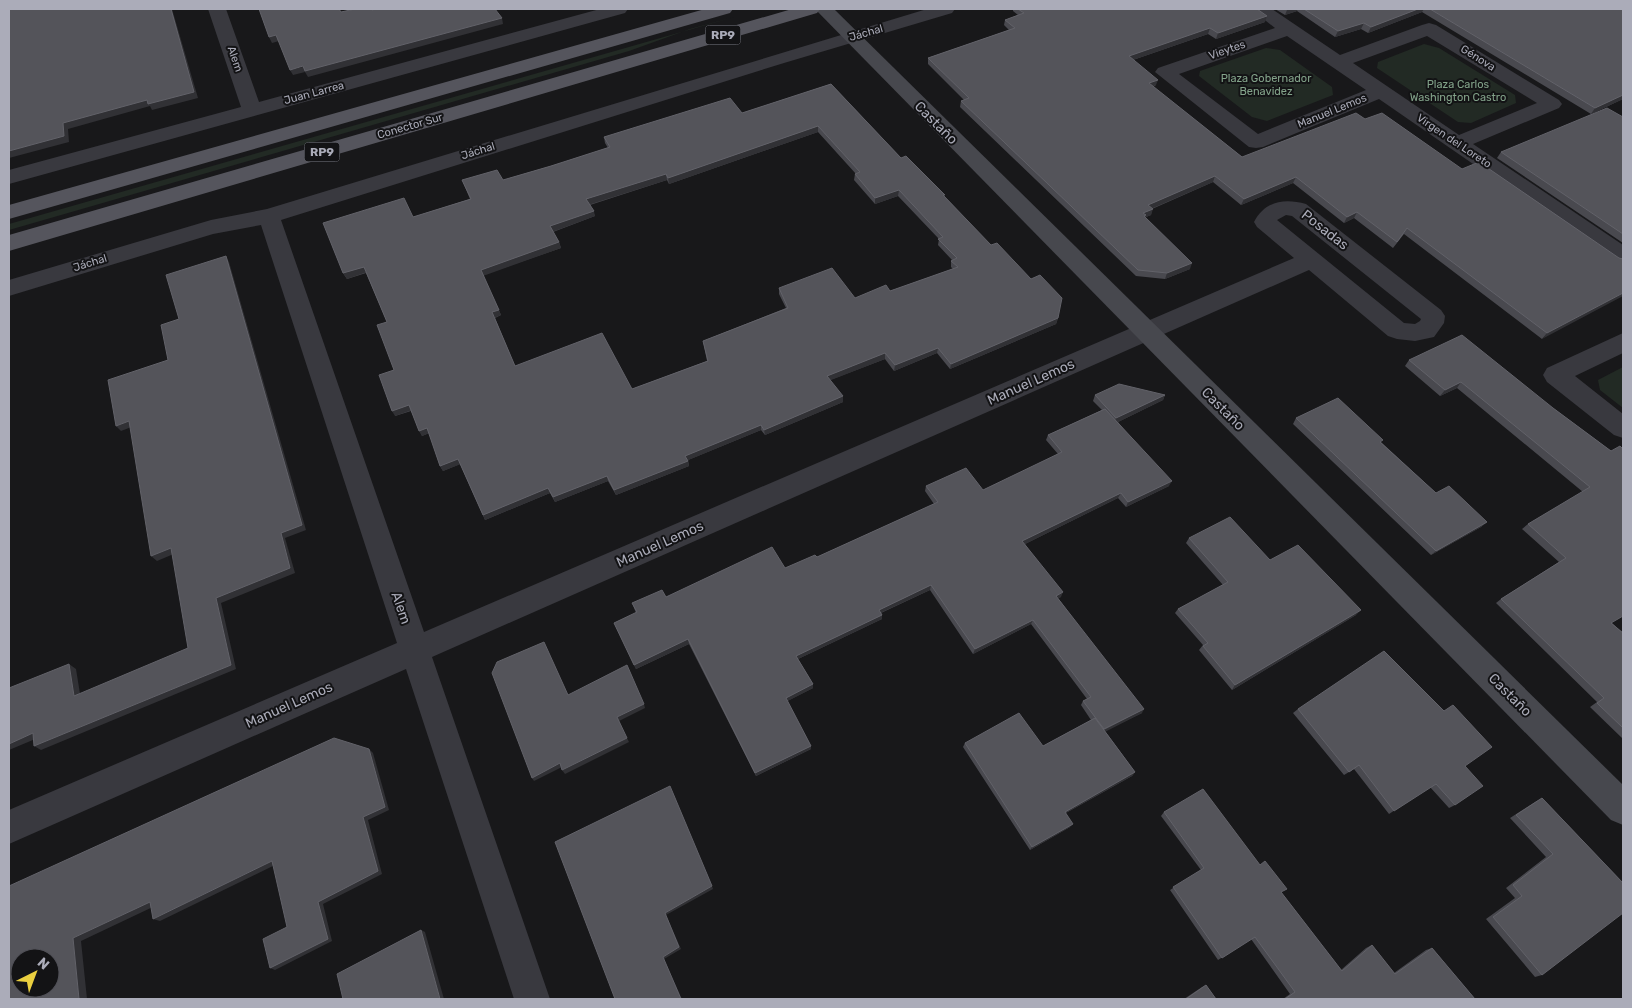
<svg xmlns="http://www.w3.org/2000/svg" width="1632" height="1008" font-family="Rubik,sans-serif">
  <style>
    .green { fill: #222a24 }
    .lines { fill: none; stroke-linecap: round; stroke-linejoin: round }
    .street { fill: #39393f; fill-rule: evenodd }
    .secondary { fill: #47484e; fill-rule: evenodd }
    .primary { fill: #55555d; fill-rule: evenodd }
    .wall { fill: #49494f; fill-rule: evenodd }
    .shaded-wall { fill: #313135 }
    .building { fill: #54545a; stroke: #626269; fill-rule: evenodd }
    .labels { text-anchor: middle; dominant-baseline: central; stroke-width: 4; stroke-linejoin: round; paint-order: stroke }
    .far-street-label { font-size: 11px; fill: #abacb9; stroke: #131315 }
    .far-park-label { font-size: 11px; fill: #83a38a; stroke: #131315 }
    .shield { fill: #131315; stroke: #7d7e88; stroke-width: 1 }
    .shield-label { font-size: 12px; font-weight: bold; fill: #abacb9 }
    .street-label { font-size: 14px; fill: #abacb9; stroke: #131315 }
  </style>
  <rect width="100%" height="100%" fill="#18181a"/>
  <path class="green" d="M734 17 690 29 629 51 9 230V224Z
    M1424 44 1439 48 1515 95 1516 103 1471 123 1458 122 1377 68 1378 62Z
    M1266 48 1280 50 1332 87 1333 95 1267 121 1252 117 1199 76 1200 71Z
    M1623 367V408L1600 390 1598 380Z"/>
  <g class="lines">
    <path class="street" d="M208 9H226L259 102 600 9H628L625 13 9 184V170L241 107Z
      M927 9H955L952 13 784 63 281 220 424 632 1294 258 1257 227 1254 222C1265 201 1284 198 1306 204L1441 310 1445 316 1444 323 1434 337 1415 341 1397 339 1388 336 1309 270 432 657 550 999H514L406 669 9 844V810L397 643 261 225 213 234 9 296V280L211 220 267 209ZM1286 215 1292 216 1421 319 1420 321 1415 324 1404 323 1277 220Z
      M1251 9H1272L1340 55 1422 25 1429 23 1436 25 1559 100 1562 104 1559 108 1473 144 1623 245V264L1615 262 1379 99 1263 147 1256 148 1249 147 1155 72 1158 68 1275 28ZM1287 36 1366 90 1258 134 1179 74ZM1427 36 1537 103 1459 135 1353 63Z
      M1623 333V353L1575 376 1623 414V438L1614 435 1547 382 1543 375 1547 368Z"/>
    <path class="secondary" d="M815 9H834L1623 785V825L1611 820Z"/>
    <path class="primary" d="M705 9H733L730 13 9 219V205Z
      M792 9H820L817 13 9 251V235Z"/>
  </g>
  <path class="wall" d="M1013 9H1257L1265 22 1216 39 1208 34 1133 60 1156 85 1153 87 1242 157 1365 119 1462 169 1619 258 1542 339 1404 234 1393 248 1354 218 1344 223 1293 183 1241 205 1213 182 1152 209 1151 215 1146 217 1145 218 1190 269 1165 279 1136 276 960 107 961 101 964 100 928 64V58L1009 30 1004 25 1005 20 1018 15 1013 11Z
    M1275 9H1623V99L1591 114 1422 12 1368 33 1361 29 1335 37 1297 11 1285 15Z
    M831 84 901 158 945 197 1058 318 1056 324 950 369 937 353 894 371 885 359 830 380 843 402 765 435 761 430 688 460 689 466 616 495 608 481 555 502 550 493 485 520 460 464 443 471 440 466 429 433 422 436 411 411 395 416 394 370 387 322 366 273 347 279 343 273 413 217 470 199 462 180H503L551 166 608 148 605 143 604 137 742 113ZM818 132 856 174H855L854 180 875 204 898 196 939 239 938 245 952 260 951 261V267L953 269 890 291 855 298 779 288V294L786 308 703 341 707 361 632 389 515 366 495 318 501 315 483 275 561 248 559 242 553 232 595 216 590 205 667 180 669 184Z
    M1623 117V243L1497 158 1501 152Z
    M1409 360 1553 408 1611 451 1612 623 1623 633V739L1590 707 1597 702 1496 603 1501 599 1559 562 1522 529 1528 524 1583 492 1457 388 1440 396 1405 366Z
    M1095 395H1165L1163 400 1118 422 1169 486 1126 507 1118 498 1025 544 1061 597 1058 598 1142 713 1105 731 1135 772 1132 776 1066 813 1070 827 1030 850 963 747 965 743 1043 746 1091 720 1081 705 1083 701 1087 699 1031 624 973 654 930 590 881 613 882 615V619L798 659 813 684V688L787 701 811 746V749L756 776 689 644 636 669 614 623 636 613 632 603 666 597 785 568 817 557 934 504 925 491 926 486 983 490 1058 454 1046 440 1048 435 1102 410 1093 401Z
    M1296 418 1381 442 1436 493 1487 522 1481 527 1431 555 1293 424Z
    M1189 538 1270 560 1356 615 1232 690 1199 650 1203 645 1175 613 1178 609 1223 585 1186 543Z
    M1298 709 1465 766 1455 805 1449 808 1430 787 1389 814 1354 769 1344 775 1293 713Z
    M1542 798 1623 883 1542 975 1535 977 1486 919 1515 898 1506 888 1546 857 1510 818 1535 802Z
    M1164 812 1281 892 1341 970 1366 948 1372 945 1394 973 1426 950 1432 948 1475 999H1283L1290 994 1251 939 1218 960 1170 890 1201 870 1161 816Z
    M1206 985 1216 999H1184L1202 987Z"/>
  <path class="shaded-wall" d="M171 9H172L198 98 152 110 150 106 68 129 69 142 9 158V151L63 123Z
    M1290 9H1298L1297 11 1285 15 1287 10Z
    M1418 9H1424L1422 12 1368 33 1371 27Z
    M1267 16 1265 22 1216 39 1218 33Z
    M502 18 503 24 308 77 305 72 293 75 290 70Z
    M1364 23 1361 29 1335 37 1338 31Z
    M1210 28 1208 34 1127 62 1129 56Z
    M276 35 279 41 272 43 269 37Z
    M1158 80 1156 85 1147 89 1149 83Z
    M1623 95V99L1591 114 1595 108Z
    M818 126V132L669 184 668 178Z
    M666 174 667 180 588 205 586 199Z
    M1215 176 1213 182 1146 211 1148 205Z
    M1296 177 1293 183 1241 205 1244 199Z
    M899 190 898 196 875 204V198Z
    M1153 209 1151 215 1146 217 1144 221 1143 213Z
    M594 211 595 216 552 232 550 226Z
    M1357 212 1354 218 1344 223 1347 217Z
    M559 242 561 248 483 276 481 270Z
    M226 256 229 262 306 530 285 538 295 573 221 603 236 669 41 750 34 746 231 665 216 598 281 533Z
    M1192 263 1190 269 1165 279 1167 273Z
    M364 267 367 272 347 279 343 273Z
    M1623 293V296L1542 339 1547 333Z
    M499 310 501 315 494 318 492 312Z
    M1058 318 1056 324 950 369 951 364Z
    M938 348 937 353 894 371 895 365Z
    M885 353V359L826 382 827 376Z
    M1461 382 1457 388 1440 396 1445 390Z
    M1165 395 1163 400 1114 424 1116 418Z
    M843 396V402L765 435 764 430Z
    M409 405 412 410 395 416 392 411Z
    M129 421 134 426 121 431 116 426Z
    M761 425V430L686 461 685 456Z
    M427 428 430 433 422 436 419 431Z
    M458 459 461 464 443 471 440 466Z
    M688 461 689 466 616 495 614 490Z
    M607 476 608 481 555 502 553 497Z
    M1172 481 1169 486 1126 507 1128 502Z
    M548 488 550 493 485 520 483 515Z
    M1121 493 1118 498 1021 546 1022 541Z
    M1487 522 1481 527 1431 555 1436 551Z
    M171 548 176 553 157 561 151 556Z
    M931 585 930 590 878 614 879 610Z
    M1063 592 1061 597 1054 600 1056 596Z
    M1361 610 1356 615 1232 690 1235 685Z
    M882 615V619L796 660V656Z
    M1033 620 1031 624 973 654 975 649Z
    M688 639 689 644 636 669 634 665Z
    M69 664 76 669 81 700 74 696Z
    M813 684V688L786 702V698Z
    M644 704 645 708 619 721 617 717Z
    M1144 709 1142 713 1101 734 1104 730Z
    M33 733 40 737 9 750V744Z
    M627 738 629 742 565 774 562 770Z
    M811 746V749L756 776 755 773Z
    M369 749 373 753 389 810 368 820 382 874 323 904 332 941 275 970 270 968 363 817Z
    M560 763 562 767 534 781 532 778Z
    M1135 772 1132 776 1062 815 1065 812Z
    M1073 824 1070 827 1030 850 1032 847Z
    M272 861 277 864 160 921 153 919Z
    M712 886 713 889 666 915 681 949 664 959 682 999H681L663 957 665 913Z
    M150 902 157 905 81 941 87 999H79L73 938Z
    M421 930 425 932 444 999H440Z"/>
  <path class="building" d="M9 9H171L194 92 148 104 147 100 63 123 64 136 9 151Z
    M259 9H339L341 12 355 9H371L372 10 376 9H495L502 18 305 71 303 66 290 70 276 35 269 37Z
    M1018 9H1257L1267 16 1218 33 1210 28 1129 56 1158 80 1149 83 1242 157 1356 113 1365 119 1382 113 1462 169 1479 162 1619 258 1623 259V293L1547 333 1407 228 1397 242 1357 212 1347 217 1296 177 1244 199 1215 176 1148 205 1153 209 1143 213 1146 215 1144 216 1192 263 1167 273 1138 270 961 101 969 98 928 58 1015 28 1005 20 1024 13Z
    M1304 9H1418L1371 27 1364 23 1338 31Z
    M1430 9H1623V95L1595 108Z
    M831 84 901 158 906 156 945 195H943L991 245 997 243 1031 279 1040 275 1062 298 1058 318 951 364 938 348 895 365 885 353 827 376 843 396 764 430 761 425 685 456 688 461 614 490 607 476 553 497 548 488 483 515 458 459 440 466 427 428 419 431 409 405 392 411 379 375 394 370 377 325 387 322 364 267 343 273 323 223 404 198 413 217 471 199 462 180 497 170 503 180 551 166 610 147 604 137 730 98 742 113ZM818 126 860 172 855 174 875 198 899 190 943 237 938 239 957 258 951 261 958 267 890 291 886 285 855 298 832 268 779 288 788 308 703 341 708 361 632 389 602 333 515 366 492 312 499 310 481 270 559 242 550 226 594 211 586 199 666 174 668 178Z
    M1607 108 1623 117V234L1501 152Z
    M226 256 302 525 281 533 290 568 216 598 231 665 34 746 33 733 9 744V688L69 664 74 696 188 648 171 548 151 556 129 421 116 426 108 380 168 360 161 325 179 319 166 275Z
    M1462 335 1553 408 1611 451 1620 446 1623 449V616L1611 623 1623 633V728L1597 703 1604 698 1501 599 1566 558 1528 524 1590 487 1461 382 1445 390 1409 360Z
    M1119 384 1165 395 1116 418 1095 395Z
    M1338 398 1383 440 1380 442 1436 493 1449 486 1487 522 1436 551 1296 418Z
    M1105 409 1172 481 1128 502 1121 493 1022 541 1063 592 1056 596 1144 709 1104 729 1083 701 1091 697 1033 620 975 649 931 585 879 610 882 615 796 656 813 684 786 698 811 746 755 773 688 639 634 665 614 623 637 612 632 603 662 590 666 597 772 547 785 568 815 555 817 557 938 502 926 486 966 468 983 490 1062 452 1048 435Z
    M1230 517 1270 560 1298 545 1361 610 1235 685 1203 646 1208 643 1178 609 1228 582 1189 538Z
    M544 642 568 695 627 665 644 704 617 717 627 738 562 770 560 763 532 778 492 673 497 662Z
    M1384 651 1444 711 1453 705 1492 747 1465 766 1483 786 1455 805 1436 784 1394 811 1359 765 1349 772 1298 709Z
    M1019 713 1043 746 1095 718 1135 772 1065 812 1073 824 1032 847 965 743Z
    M334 738 369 749 385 807 363 817 378 871 318 902 328 939 270 968 263 939 287 927 272 861 153 919 150 902 73 938 79 999H9V886ZM20 958H50V988H20Z
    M670 786 712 886 665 913 679 947 663 957 681 999H615L555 842Z
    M1203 789 1260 865 1265 861 1287 889 1281 892 1342 971 1372 945 1395 974 1432 948 1475 999H1285L1295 992 1255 937 1222 958 1173 887 1204 868 1164 812Z
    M1542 798 1623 883V913L1542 975 1493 917 1522 896 1513 885 1553 854 1516 815Z
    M421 930 440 999H343L337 974Z
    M1206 985 1216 999H1186Z"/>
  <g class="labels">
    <g class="far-street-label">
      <text transform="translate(866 33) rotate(-16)">Jáchal</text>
      <text transform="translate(1227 50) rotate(-19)">Vieytes</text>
      <text transform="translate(1478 58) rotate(32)">Génova</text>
      <text transform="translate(235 59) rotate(71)">Alem</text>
      <text transform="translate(314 93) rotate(-15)">Juan Larrea</text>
      <text transform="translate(1332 111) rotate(-22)">Manuel Lemos</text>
      <text transform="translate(410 126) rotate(-16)">Conector Sur</text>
      <text transform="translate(1454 141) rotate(34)">Virgen del Loreto</text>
      <text transform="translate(478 151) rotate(-17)">Jáchal</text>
      <text transform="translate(90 263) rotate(-17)">Jáchal</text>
    </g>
    <g class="far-park-label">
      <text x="1266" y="78">Plaza Gobernador<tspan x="1266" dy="13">Benavidez</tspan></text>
      <text x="1458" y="84">Plaza Carlos<tspan x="1458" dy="13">Washington Castro</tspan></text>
    </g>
    <g class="shield">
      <rect x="705.5" y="25.5" width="35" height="19" rx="4"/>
      <rect x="304.5" y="142.5" width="35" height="19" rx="4"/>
    </g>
    <g class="shield-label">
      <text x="723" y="35">RP9</text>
      <text x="322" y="152">RP9</text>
    </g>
    <g class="street-label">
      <text transform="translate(936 123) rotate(45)">Castaño</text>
      <text transform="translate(1325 230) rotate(38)">Posadas</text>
      <text transform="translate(1031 382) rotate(-24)">Manuel Lemos</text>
      <text transform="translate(1223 409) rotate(45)">Castaño</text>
      <text transform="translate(660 544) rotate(-24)">Manuel Lemos</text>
      <text transform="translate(401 608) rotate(71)">Alem</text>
      <text transform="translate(1510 695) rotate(45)">Castaño</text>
      <text transform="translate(289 705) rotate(-24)">Manuel Lemos</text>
    </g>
  </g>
  <rect width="1632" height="1008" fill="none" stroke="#abacb9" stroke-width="20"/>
  <g transform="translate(35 973) rotate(42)"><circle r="24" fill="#131315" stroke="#505057"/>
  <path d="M0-4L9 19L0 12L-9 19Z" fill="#eacf3f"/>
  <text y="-8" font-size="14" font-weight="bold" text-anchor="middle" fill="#abacb9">N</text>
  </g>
</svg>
